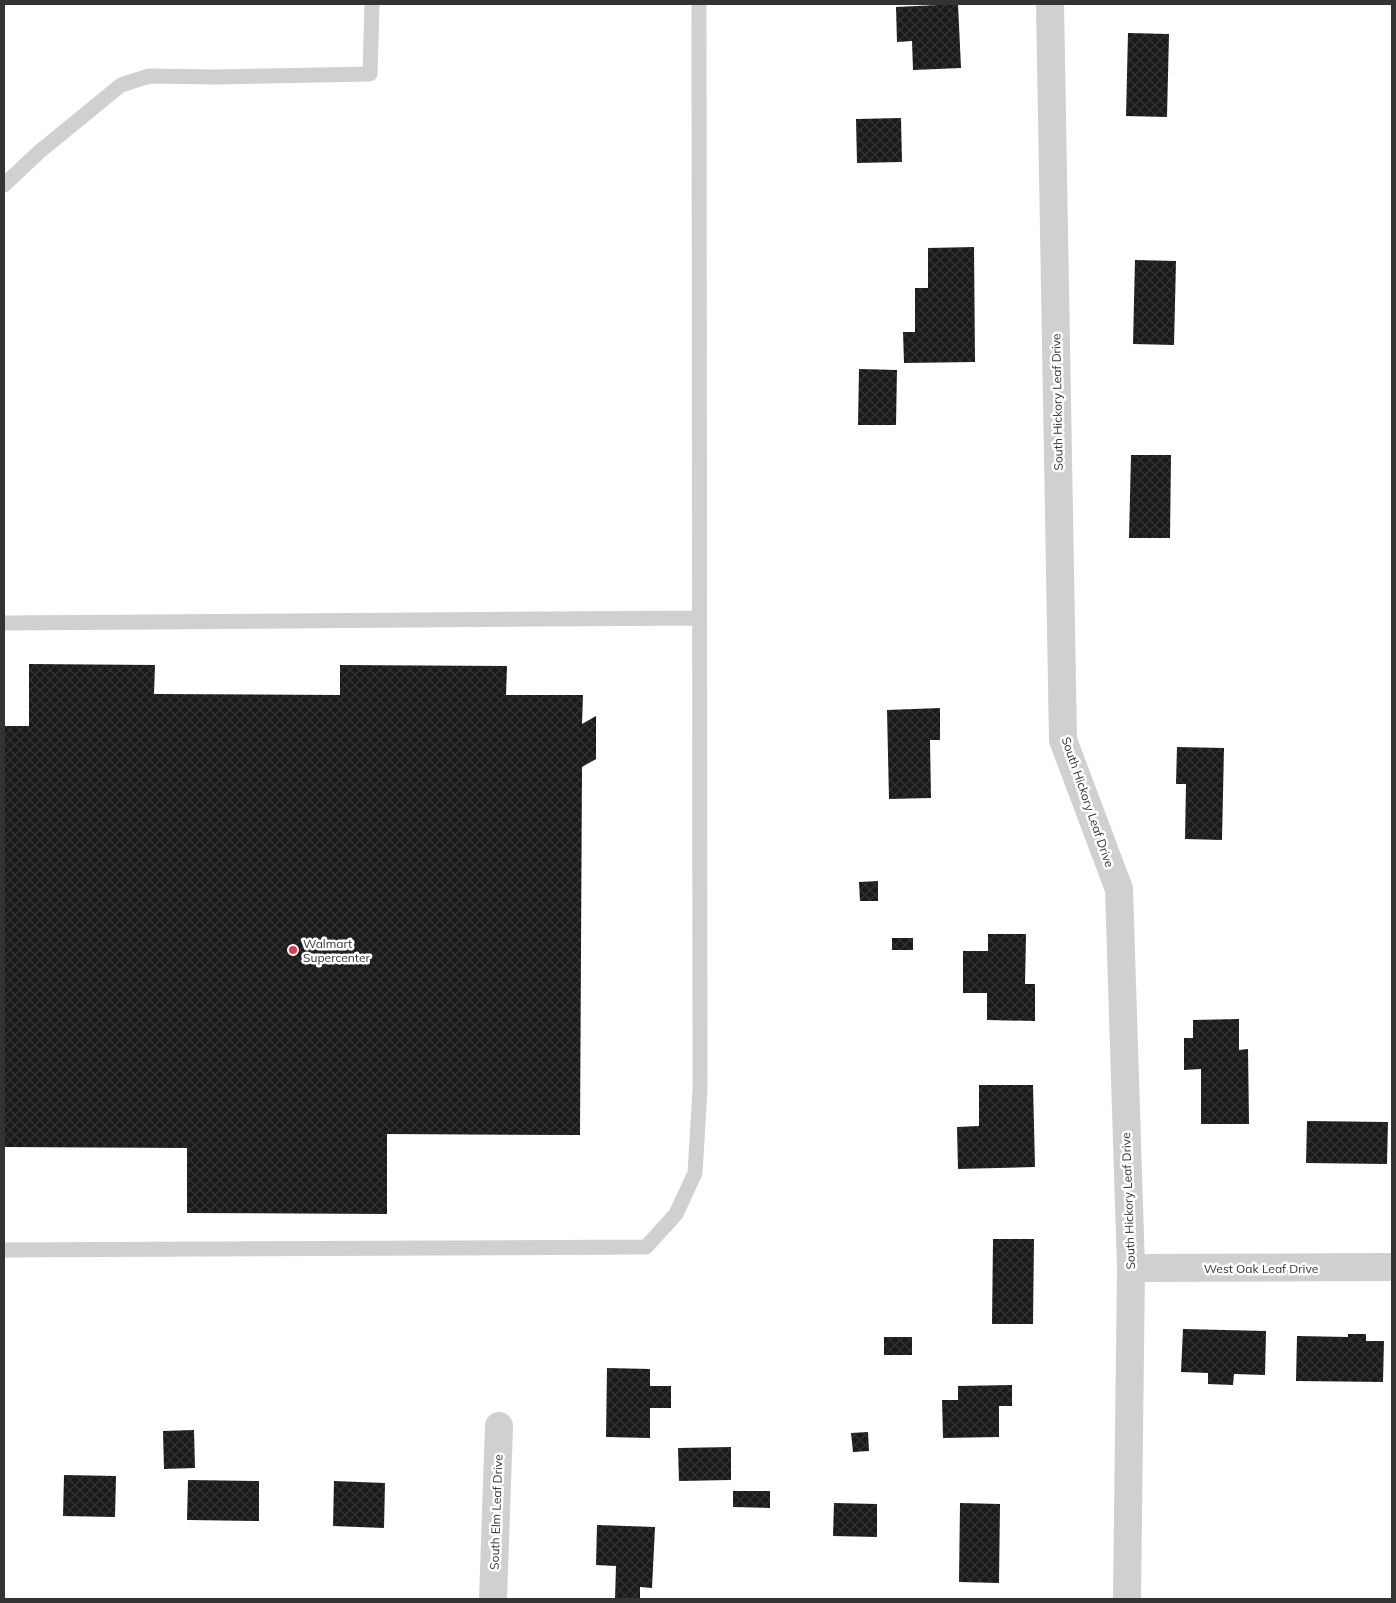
<svg xmlns="http://www.w3.org/2000/svg" width="1396" height="1603" font-family="Mulish,sans-serif">
  <style>
    .building { fill: url(#building-cross-hatch) }
    .lines { fill: none; stroke-linecap: round; stroke-linejoin: round }
    .lane { stroke: #d0d0d0; stroke-width: 15 }
    .street { stroke: #d0d0d0; stroke-width: 28 }
    .poi-dot { fill: #e63946; stroke: #fff; stroke-width: 2 }
    .labels { text-anchor: middle; dominant-baseline: central; stroke-width: 5; stroke-linejoin: round; paint-order: stroke }
    .street-label { font-size: 12px; fill: #333; stroke: #fff }
    .poi-label { font-size: 12px; fill: #333; stroke: #fff; text-anchor: start }
  </style>
  <defs>
    <pattern id="building-cross-hatch" width="8" height="8" patternUnits="userSpaceOnUse" patternTransform="scale(1.25)"><rect width="8" height="8" fill="#1a1a1a"/><path d="M0 0l8 8M0 8l8-8" fill="none" stroke="#333"/></pattern>
  </defs>
  <rect width="100%" height="100%" fill="#fff"/>
  <path class="building" d="M958 4 961 68 913 70 912 41 897 42 896 7Z
    M1128 33 1169 34 1167 117 1126 116Z
    M901 118 902 162 857 163 856 119Z
    M974 247 975 362 904 363 903 332H915V288H928V248Z
    M1135 260 1176 261 1174 345 1133 344Z
    M859 369 897 370 896 425H858Z
    M1131 455H1171L1170 538H1129Z
    M29 664 155 665 154 694 340 695V665L507 666 506 695H583L582 724 596 716V759L582 767 580 1135 387 1134V1214L187 1213V1148L4 1147V726H29Z
    M940 708V740H930L931 798 889 799 887 710Z
    M1177 747 1224 748 1222 840 1185 839 1186 784H1176Z
    M878 881V901H860L859 882Z
    M988 934H1026L1025 984H1035V1021L987 1020V993H963V951H988Z
    M892 938H913V950H892Z
    M1239 1019V1050L1248 1049 1249 1124H1201V1069L1184 1070V1038H1193V1020Z
    M979 1085H1033L1035 1167 958 1169 957 1127 979 1126Z
    M1307 1121 1388 1122 1387 1164 1306 1163Z
    M993 1239H1034L1033 1324H992Z
    M1183 1329 1266 1331 1265 1375 1234 1374 1233 1385 1208 1384V1373L1181 1372Z
    M1348 1334H1366V1341H1384L1383 1382 1296 1381 1297 1336 1348 1337Z
    M884 1337H912V1355H884Z
    M607 1368 650 1369V1386H671V1408H650V1438L606 1437Z
    M1012 1385V1406H999V1437L943 1438 942 1400H958V1386Z
    M194 1430 195 1468 164 1469 163 1431Z
    M868 1432 869 1451 853 1452 851 1433Z
    M731 1447V1480L679 1481 678 1448Z
    M64 1475 116 1476 115 1517 63 1516Z
    M188 1480 259 1481V1521L187 1520Z
    M334 1481 385 1483 384 1528 333 1526Z
    M733 1491H770V1508L733 1507Z
    M834 1503 877 1504V1537L833 1536Z
    M960 1503 1000 1504 999 1583 959 1582Z
    M597 1525 655 1527 652 1588 640 1587V1599H615L616 1566 596 1565Z"/>
  <g class="lines">
    <path class="lane" d="M4 185 39 152 121 85 149 76 215 77 370 74 372 4
      M4 623 698 618
      M4 1250 646 1247 676 1214 695 1173 700 1090 699 4"/>
    <path class="street" d="M1050 4 1063 740 1119 889 1131 1268 1127 1599
      M1131 1268 1392 1267
      M493 1599 499 1426"/>
  </g>
  <circle class="poi-dot" cx="293" cy="950" r="5"/>
  <g class="labels">
    <g class="street-label">
      <text transform="translate(1057 402) rotate(-91)">South Hickory Leaf Drive</text>
      <text transform="translate(1088 802) rotate(71)">South Hickory Leaf Drive</text>
      <text transform="translate(1128 1201) rotate(-92)">South Hickory Leaf Drive</text>
      <text x="1261" y="1268">West Oak Leaf Drive</text>
      <text transform="translate(496 1512) rotate(-88)">South Elm Leaf Drive</text>
    </g>
    <g class="poi-label">
      <text x="303" y="943">Walmart<tspan x="303" dy="14">Supercenter</tspan></text>
    </g>
  </g>
  <rect width="1396" height="1603" fill="none" stroke="#333333" stroke-width="10"/>
</svg>
